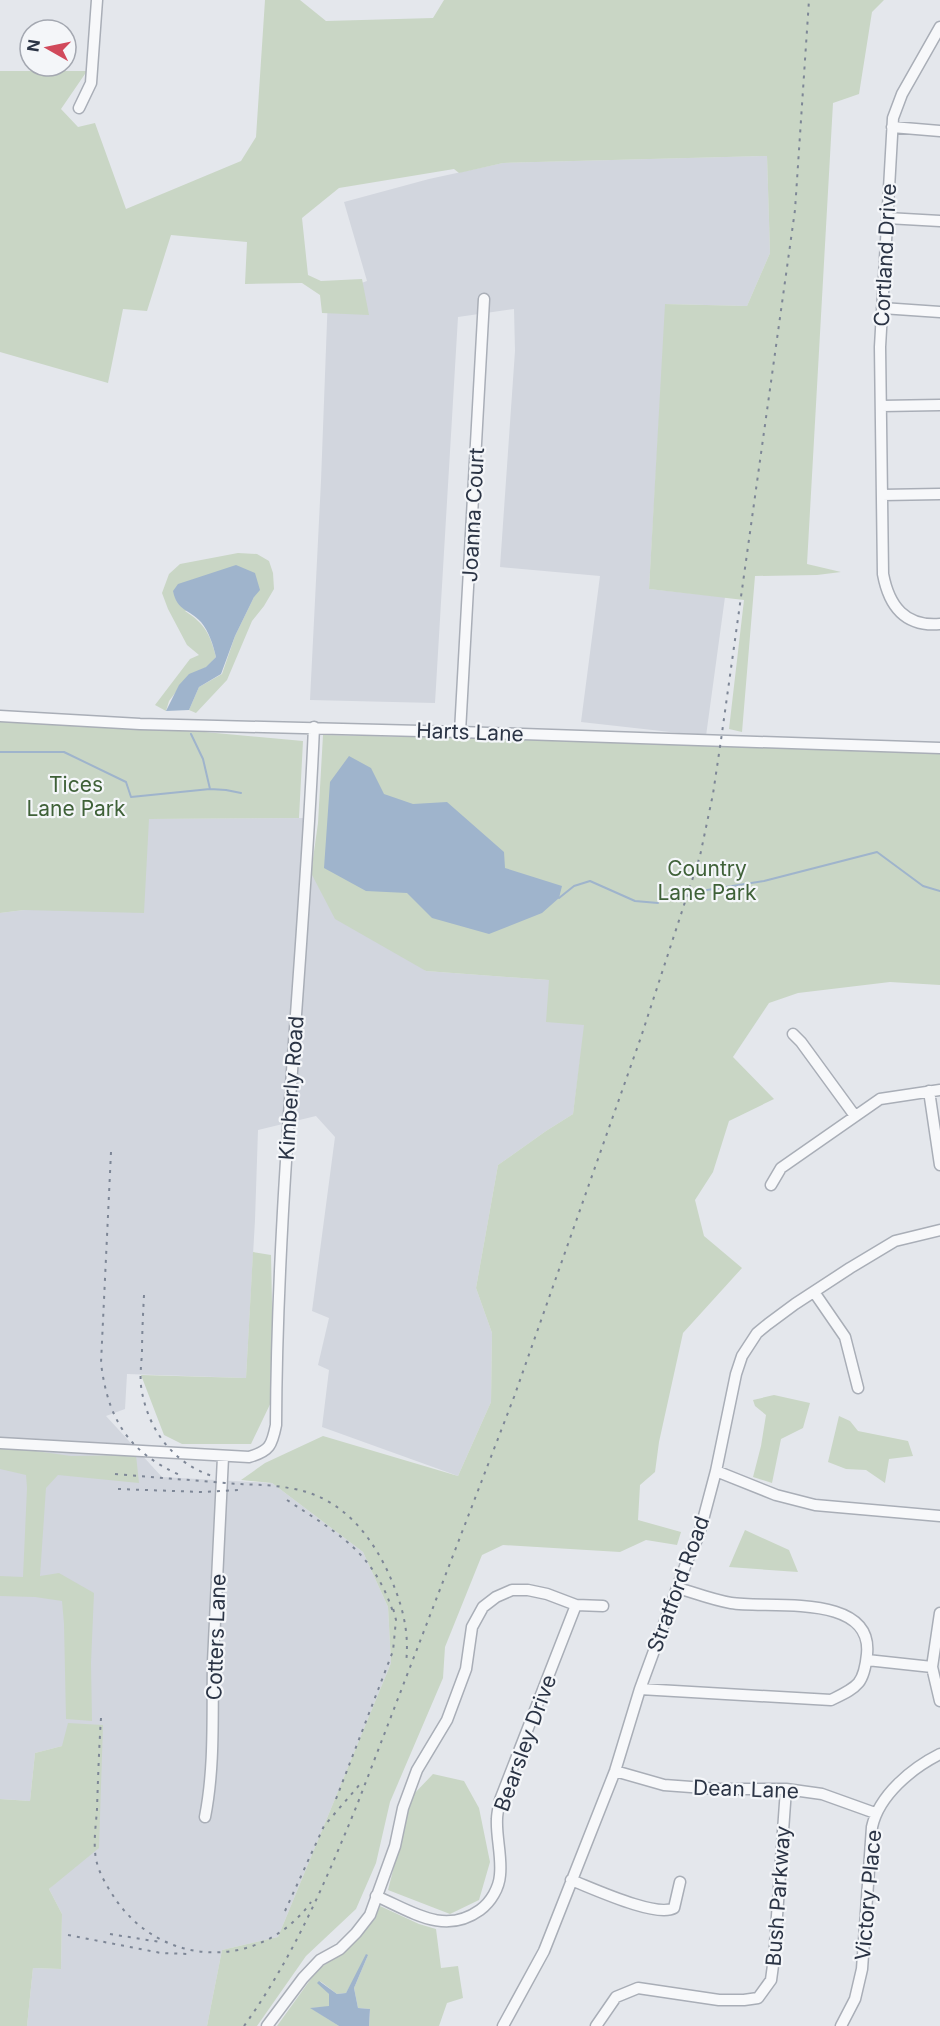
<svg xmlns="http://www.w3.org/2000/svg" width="940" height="2026" font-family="Inter,sans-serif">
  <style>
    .built { fill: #d2d6de }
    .green { fill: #c9d6c5 }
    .water { fill: #9fb4cc }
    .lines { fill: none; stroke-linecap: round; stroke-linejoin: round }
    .stream { stroke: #9fb4cc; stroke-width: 2 }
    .minor-casing { stroke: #a9aeb7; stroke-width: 13 }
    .minor { stroke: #f7f8fa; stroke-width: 10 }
    .rail { stroke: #7d8696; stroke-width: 2; stroke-dasharray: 3 6; stroke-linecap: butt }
    .labels { text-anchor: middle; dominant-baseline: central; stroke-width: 4.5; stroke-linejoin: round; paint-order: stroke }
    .street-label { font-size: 21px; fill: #2b3445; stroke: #f4f6f9 }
    .park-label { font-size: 21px; fill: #3f6138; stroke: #f4f6f9 }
  </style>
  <rect width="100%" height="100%" fill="#e4e7ec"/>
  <path class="built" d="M767 156 770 253 747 306 666 304 649 589 725 597 706 736 581 722 600 576 500 567 515 351 514 309 458 317 435 703 310 700 321 481 328 295 367 281 344 202 429 179 503 163Z
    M314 818 311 873 426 971 549 980 585 1024 573 1114 546 1131 498 1165 476 1288 492 1333 491 1402 458 1476 322 1427 329 1370 318 1365 329 1318 312 1311 335 1137 316 1116 258 1130 255 1220 246 1378 127 1374 125 1409 106 1416 162 1477 272 1483 363 1552 388 1607 391 1663 278 1937 222 1950 207 2026H27L33 1968 61 1969 62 1914 49 1889 64 1875 62 1746 35 1753 30 1801 0 1799V913L24 910 149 819Z"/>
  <path class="green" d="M265 0H300L326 21 433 18 444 0H884L872 12 859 94 833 103 807 564 841 572 817 575 755 576 742 732 729 729 744 600 649 589 665 304 747 306 770 253 767 156 503 163 459 173 454 169 339 188 302 218 308 275 321 281 362 279 369 315 322 313 320 295 302 283 245 284 247 242 171 235 147 311 123 309 108 383 0 352V71H87L61 109 78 127 95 123 126 209 241 161 256 137Z
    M238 553 257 554 269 561 273 573 274 589 264 606 252 621 227 680 196 713 189 710 199 687 222 674 235 636 254 597 185 611C205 624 210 634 216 657L207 667 189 675 169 701 166 711 155 705 190 659 199 655 187 645 168 609 162 593 169 574 180 564Z
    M0 713 303 741 299 818 149 819 144 913 24 910 0 913Z
    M323 735 940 749V985L890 982 798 993 769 1003 733 1057 774 1099 729 1121 713 1172 695 1200 704 1236 742 1268 683 1333 659 1442 655 1472 640 1485 638 1520 681 1532 677 1545 646 1540 620 1552 503 1545 482 1555 445 1647 443 1678 390 1802 376 1863 356 1909 306 1956 257 2026H207L222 1950 278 1937 391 1663 388 1607 363 1552 272 1483 241 1480 265 1463 323 1436 458 1476 491 1402 492 1333 476 1288 498 1165 546 1131 573 1114 584 1025 546 1022 549 980 426 971 335 919 311 873 318 823Z
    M253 1252 271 1255 274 1396 251 1444H182L164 1435 141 1375 246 1378Z
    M774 1395 810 1403 803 1428 781 1439 772 1483 753 1477 761 1446 766 1415 755 1406 753 1400Z
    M839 1416 850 1421 858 1431 908 1441 913 1456 889 1459 885 1483 866 1470 846 1469 828 1462Z
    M0 1446 71 1456 136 1455 139 1483 58 1475 46 1488 40 1576 59 1573 94 1593 91 1663 92 1721 66 1719 64 1624 62 1601 35 1597 0 1596V1576L23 1577 27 1488 26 1475 0 1469Z
    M745 1530 789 1550 798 1572 729 1567Z
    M68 1723 103 1725 99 1848 49 1889 62 1914 61 1969 33 1968 27 2026H0V1799L30 1801 35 1753 62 1746Z
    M433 1774 464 1781 479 1808 490 1862 479 1900 450 1914 388 1890 412 1796Z
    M380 1906 419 1924 436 1929 441 1968 458 1966 463 1998 447 2003 439 2026H369L370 2009 358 2008 354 1988 368 1955 346 1993 337 1994 320 1981 329 1994V2007L311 2008 339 2026H277L318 1969 343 1953 375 1919Z"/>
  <path class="water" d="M236 565 255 573 260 590 254 597 235 636 221 674 199 687 189 710 166 711 179 685 189 674 206 667 216 657C213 644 209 632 201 622 189 609 177 611 173 591L178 584Z
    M349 756 371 768 384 794 413 804 447 802 504 852 505 868 562 886 559 898 542 913 489 934 432 918 407 893 366 891 324 868 330 782Z
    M366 1954 368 1955 354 1988 358 2008 370 2009 369 2026H339L310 2008 329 2006V1994L317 1983 319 1981 337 1994 346 1993Z"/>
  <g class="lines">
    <path class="stream" d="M0 752H64L126 782 131 797 210 789 203 759 191 734
      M210 789 226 790 241 793
      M707 890 764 881 877 852 923 886 940 891
      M559 898 574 886 590 881 635 901 658 903"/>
    <g class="minor-casing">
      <path id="minor" d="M940 27 902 94 893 118 880 347 883 574C889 606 905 627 940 624
        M79 108 91 83 97 0
        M892 127 940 131
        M887 218 940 221
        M882 308 940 312
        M881 406 940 405
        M882 495 940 494
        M0 716 140 724 460 732 940 748
        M460 732 484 299
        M793 1034 801 1042 855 1116
        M929 1091 940 1165
        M771 1185 781 1168 880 1099 940 1090
        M814 1292 845 1337 858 1388
        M0 1443 249 1457C270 1451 272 1445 276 1425 277 1192 304 960 314 727
        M716 1471 776 1495 815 1505 940 1516
        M940 1613 932 1667 940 1701
        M867 1660 932 1667
        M640 1689 831 1700C857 1687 864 1685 867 1654 873 1592 769 1609 731 1603 713 1600 695 1593 678 1588
        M615 1771 664 1785 718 1789H786L822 1794 875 1813
        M205 1817C215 1766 212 1713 213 1662 216 1594 220 1525 223 1457
        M571 1880C592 1888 656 1918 674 1908L680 1882
        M376 1896C411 1911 444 1936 480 1910 491 1902 499 1888 500 1875 502 1856 496 1837 497 1819 497 1813 499 1806 500 1800L576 1605
        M267 2026 303 1978 320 1960 340 1949 356 1933 370 1915 395 1846 403 1808 417 1770 447 1720 466 1669 472 1627 483 1607 496 1597 512 1590H528L547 1594 576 1605 603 1606
        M503 2026 544 1951 615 1771 640 1689 687 1561 699 1535 716 1471 736 1374 742 1356 757 1333 768 1324 795 1304 850 1268 895 1241 940 1230
        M596 2026 616 1997 638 1988 719 2000H744L758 1998 771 1980 774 1958 786 1789
        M841 2026 855 1999 862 1969 872 1827C879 1795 912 1768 940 1754"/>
    </g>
    <use href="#minor" class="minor"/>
    <path class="rail" d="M111 1152 101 1363C108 1420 129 1453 182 1476
      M144 1295C143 1314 142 1334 142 1354 141 1365 140 1376 141 1386 147 1429 173 1464 215 1477
      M115 1474C152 1477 188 1480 225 1483 246 1485 268 1484 289 1488 337 1495 367 1529 387 1570 401 1600 410 1630 406 1663
      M118 1489 202 1492 238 1490
      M287 1500C337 1533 373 1551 393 1612
      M101 1718C99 1748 98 1779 97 1809 96 1825 93 1843 96 1859 99 1874 108 1888 116 1900 164 1969 262 1970 311 1902
      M336 1799 393 1651 396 1620 392 1604
      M285 1911 324 1826 361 1783
      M110 1934 160 1942
      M68 1935 161 1953 189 1954
      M244 2026C293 1958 325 1883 357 1805L514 1397 641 1037 700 856 713 794 721 740 795 210 809 0"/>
  </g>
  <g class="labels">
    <g class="street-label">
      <text transform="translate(885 255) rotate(-87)">Cortland Drive</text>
      <text transform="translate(473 515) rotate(-87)">Joanna Court</text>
      <text transform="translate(470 732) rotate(2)">Harts Lane</text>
      <text transform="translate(291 1088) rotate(-86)">Kimberly Road</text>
      <text transform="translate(678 1584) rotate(-70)">Stratford Road</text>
      <text transform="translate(216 1637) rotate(-88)">Cotters Lane</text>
      <text transform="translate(525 1743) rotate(-70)">Bearsley Drive</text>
      <text transform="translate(746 1789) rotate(2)">Dean Lane</text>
      <text transform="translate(868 1895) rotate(-85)">Victory Place</text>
      <text transform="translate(778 1896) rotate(-86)">Bush Parkway</text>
    </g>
    <g class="park-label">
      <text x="76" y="784">Tices<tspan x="76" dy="24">Lane Park</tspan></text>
      <text x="707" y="868">Country<tspan x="707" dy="24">Lane Park</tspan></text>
    </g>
  </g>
  <g transform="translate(48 48) rotate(279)"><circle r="28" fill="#f4f6f9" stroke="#a4a8b1" stroke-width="1.5"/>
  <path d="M0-4.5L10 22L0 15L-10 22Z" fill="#d1495b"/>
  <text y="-9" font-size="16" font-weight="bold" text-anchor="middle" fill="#2b3445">N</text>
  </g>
</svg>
